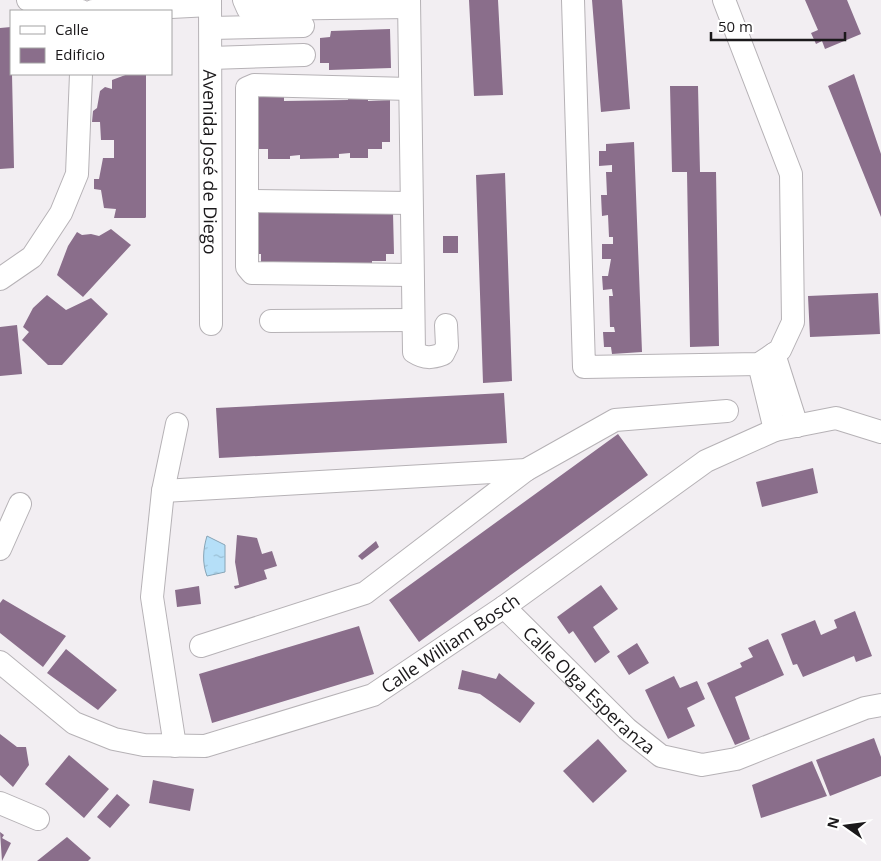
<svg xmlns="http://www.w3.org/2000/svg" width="881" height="861" font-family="'Open Sans',sans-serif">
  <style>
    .water { fill: url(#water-ripples); stroke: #87a4b6 }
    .building { fill: #8a6e8b }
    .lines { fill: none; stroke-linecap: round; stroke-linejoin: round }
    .minor-casing { stroke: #b6b2b6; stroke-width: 24 }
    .minor { stroke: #fff; stroke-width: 22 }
    .labels { text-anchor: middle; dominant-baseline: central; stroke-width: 5; stroke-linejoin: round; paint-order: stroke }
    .street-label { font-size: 18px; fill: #1b191b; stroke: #fff }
  </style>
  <defs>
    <pattern id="water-ripples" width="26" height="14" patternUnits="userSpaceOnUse" patternTransform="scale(1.25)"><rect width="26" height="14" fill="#b5dff8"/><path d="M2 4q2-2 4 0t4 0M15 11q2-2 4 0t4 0" fill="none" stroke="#9bbfd4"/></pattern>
  </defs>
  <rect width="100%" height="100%" fill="#f2eef2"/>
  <path class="water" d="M207 536 225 545V572L207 576C202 563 203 549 207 536Z"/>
  <path class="building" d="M469 0H498L503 95 474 96Z
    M592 0H622L630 109 601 112Z
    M805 0H847L861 34 825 49 822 41 816 44 811 33 818 30Z
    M11 27 14 168 0 169V28Z
    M390 29 391 68 329 70V63H320V38L330 37 331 31Z
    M128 74H146V217L145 218H114L116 209 104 208 101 190 94 189V179H99L103 158H114V140H101L100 122H92L93 111 97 108 100 91 105 87 112 89V80Z
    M854 74 881 154V217L828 86Z
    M670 86H698L700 172H716L719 346 690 347 687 172H672Z
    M267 90H284V101L348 100V95H368V101L390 100V142H382V149H368V158H350V153L339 154V158L300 159V155L290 156V159H268V149H258L253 97H267Z
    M634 142 642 352 612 354 611 347H604L603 332H615L614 327H610L609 296H613L612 289 603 290 602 276H608L611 259H602V244H613V237H609L608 215 602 216 601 195H607L606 172H612V165L599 166V151H606V144Z
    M505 173 512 381 483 383 476 175Z
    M288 204V213H393L394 254H386V261H372V270L272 272V262H261V254H257V210Z
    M111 229 131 245 83 297 57 275 68 246 77 232 82 235 91 234 99 236Z
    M443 236H458V253H443Z
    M878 293 880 334 810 337 808 296Z
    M47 295 66 310 91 298 108 314 62 365H48L22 340 29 332 23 327 33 308Z
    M17 325 22 374 0 376V327Z
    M504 393 507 443 219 458 216 408Z
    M618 434 648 475 419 642 389 600Z
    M813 468 818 493 762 507 756 482Z
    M237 535 257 538 262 554 272 551 277 566 264 570 267 579 235 589 234 586 239 585 235 562Z
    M376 541 379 547 362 560 358 556Z
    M601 585 618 609 593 627 610 652 595 663 573 631 569 634 557 617Z
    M199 586 201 604 177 607 175 590Z
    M3 599 66 636 43 667 0 633V603Z
    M855 611 872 656 856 662 854 656 803 677 797 664 793 665 781 634 815 620 821 635 837 628 834 620Z
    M359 626 374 674 212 723 199 674Z
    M768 639 784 675 735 697 750 739 735 745 707 683 742 667 740 663 753 657 748 648Z
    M637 643 649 663 629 675 617 656Z
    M66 649 117 690 98 710 47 673Z
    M462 670 496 679 499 673 535 703 520 723 480 694 458 689Z
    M674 676 680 688 697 681 705 699 687 708 695 726 668 739 645 690Z
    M0 734 17 747H26L29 765 13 787 0 775Z
    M874 738 881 757V776L830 796 816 760Z
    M598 739 627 771 593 803 563 771Z
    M69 755 109 789 84 818 45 784Z
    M812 761 827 796 761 818 752 785Z
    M153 780 194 789 190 811 149 803Z
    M117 794 130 805 110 828 97 817Z
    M0 832 4 835 2 838 11 843 2 861Z
    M67 837 91 858 88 861H37Z"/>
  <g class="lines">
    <g class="minor-casing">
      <g id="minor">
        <path d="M28 0 41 5 81 11"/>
        <path id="s1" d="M210 0 211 324"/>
        <path d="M244 0 248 9 409 7"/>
        <path d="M409 0 414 352C425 359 432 358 443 354L447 346 446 325"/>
        <path d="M573 0 584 367 759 364 780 350 793 322 791 174 724 0"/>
        <path d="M93 11 210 5"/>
        <path d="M211 28 303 26"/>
        <path d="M211 58 304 55"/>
        <path d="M410 89 254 85 247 88V267L252 273 411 275"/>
        <path d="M247 201 411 203"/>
        <path d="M0 279 32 257 61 213 77 174 81 74"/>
        <path d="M271 321 412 320"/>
        <path d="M774 354 797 426"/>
        <path d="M759 364 775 430"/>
        <path d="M163 491 526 470 615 420 727 411"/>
        <path d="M0 549 20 504"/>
        <path id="s2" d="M504 607 627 729 661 756 702 765 736 759 865 708 881 705"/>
        <path d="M201 646 365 593 526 470"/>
        <path id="s3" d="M0 662 74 723 114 739 144 745 205 746 373 695 504 607 706 461 775 430 836 418 881 432"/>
        <path d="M175 746 152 597 163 491 177 424"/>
        <path d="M0 803 38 819"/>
      </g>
    </g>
    <use href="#minor" class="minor"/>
  </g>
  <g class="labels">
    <g class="street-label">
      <text stroke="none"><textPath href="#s1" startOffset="162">Avenida José de Diego</textPath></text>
      <text stroke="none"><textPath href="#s3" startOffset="499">Calle William Bosch</textPath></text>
      <text stroke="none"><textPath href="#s2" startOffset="119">Calle Olga Esperanza</textPath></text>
    </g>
  </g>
  <rect x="10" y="10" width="162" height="65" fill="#ffffff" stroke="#a4a3a4"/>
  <rect x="20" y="26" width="25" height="8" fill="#ffffff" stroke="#a4a3a4"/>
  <text x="55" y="35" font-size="15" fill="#1b191b">Calle</text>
  <rect x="20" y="48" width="25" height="15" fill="#8a6e8b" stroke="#a4a3a4"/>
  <text x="55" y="60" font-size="15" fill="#1b191b">Edificio</text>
  <g transform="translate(846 826) rotate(284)" stroke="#ffffff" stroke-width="4" paint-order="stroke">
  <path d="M0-4L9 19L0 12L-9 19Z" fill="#1b191b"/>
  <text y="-8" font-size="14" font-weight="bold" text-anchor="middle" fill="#1b191b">N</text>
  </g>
  <path d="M711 32v8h134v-8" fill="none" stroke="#1b191b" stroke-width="2.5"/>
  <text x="718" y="32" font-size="15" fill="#1b191b" stroke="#ffffff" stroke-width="4" paint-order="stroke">50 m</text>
</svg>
